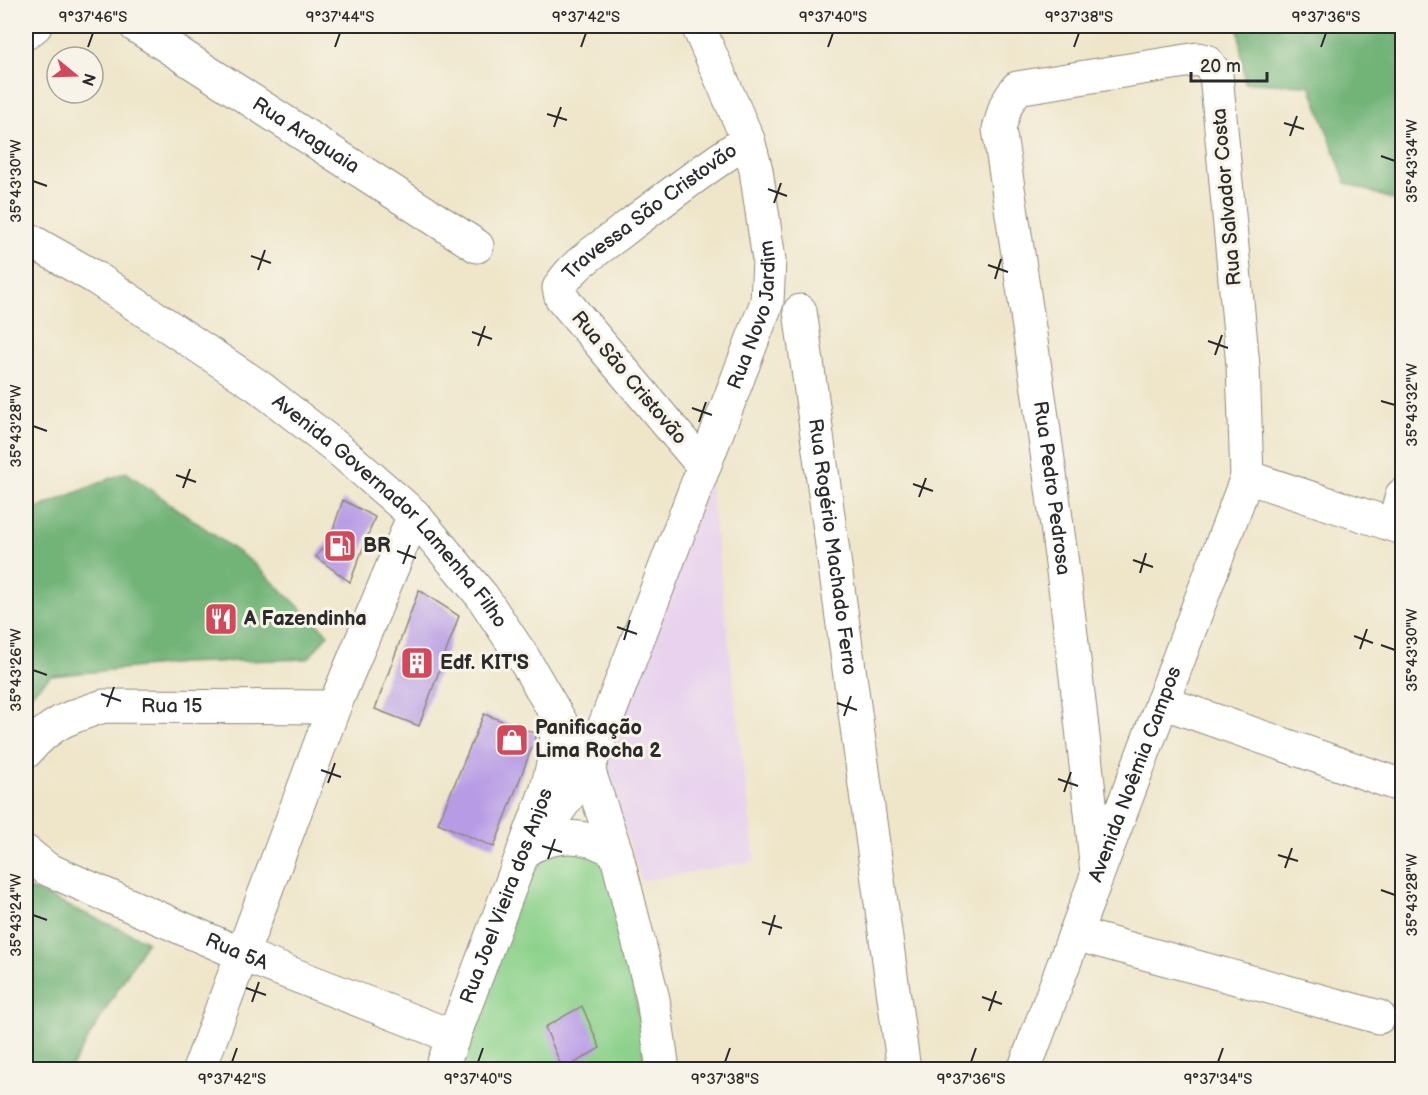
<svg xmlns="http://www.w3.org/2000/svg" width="1428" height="1095" font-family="'Balsamiq Sans',sans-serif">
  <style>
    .built { fill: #e8d2ee }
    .green { fill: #8dd28c; stroke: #5c7e5c; stroke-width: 1.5 }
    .forest { fill: #72b478; stroke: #4e7052; stroke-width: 1.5 }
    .building { fill: #b89be5 }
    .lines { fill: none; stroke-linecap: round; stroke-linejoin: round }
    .minor-casing { stroke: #8d887a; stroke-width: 35 }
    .minor { stroke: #fff; stroke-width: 33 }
    .ticks { fill: none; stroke: #2b2b2b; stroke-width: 2 }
    .labels { text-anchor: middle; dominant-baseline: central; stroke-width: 6; stroke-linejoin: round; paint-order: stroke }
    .street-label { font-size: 20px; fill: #2b2b2b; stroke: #f7f3e8 }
    .poi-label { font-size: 20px; font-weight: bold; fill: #2b2b2b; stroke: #f7f3e8; text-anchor: start }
    .neatline { fill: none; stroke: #2b2b2b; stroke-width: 2 }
    .ticks-label { font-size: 15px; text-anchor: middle; fill: #2b2b2b }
  </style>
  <rect width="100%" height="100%" fill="#f7f3e8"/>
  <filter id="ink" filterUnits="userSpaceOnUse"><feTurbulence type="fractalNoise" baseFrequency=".0167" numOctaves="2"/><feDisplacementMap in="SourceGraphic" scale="12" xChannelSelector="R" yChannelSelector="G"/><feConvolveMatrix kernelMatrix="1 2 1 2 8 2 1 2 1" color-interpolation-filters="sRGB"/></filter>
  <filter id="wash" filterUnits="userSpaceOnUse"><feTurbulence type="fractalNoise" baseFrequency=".008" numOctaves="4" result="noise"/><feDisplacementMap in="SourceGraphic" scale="24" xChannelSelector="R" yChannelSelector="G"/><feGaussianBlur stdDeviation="1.35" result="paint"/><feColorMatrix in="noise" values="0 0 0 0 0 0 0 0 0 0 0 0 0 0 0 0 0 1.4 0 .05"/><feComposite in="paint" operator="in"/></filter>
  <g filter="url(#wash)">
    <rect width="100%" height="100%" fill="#efe6ca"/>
    <path class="built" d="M709 478 755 861 642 881 605 768Z"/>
    <path class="green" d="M575 841 607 860 640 1021 645 1069 452 1070 520 876 545 849Z"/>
    <path class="forest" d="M1238 26H1402V203L1346 183 1310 85 1245 83Z
      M126 472 252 562 328 634 308 659 182 663 51 676 26 698V513Z
      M26 887 147 941 70 1069H26Z"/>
    <g id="blocks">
      <path class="building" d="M343 500 375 517 350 582 316 557 330 538Z
        M419 590 459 616 419 726 375 709Z
        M484 714 537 734 494 847 438 823Z
        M582 1006 600 1048 563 1070 545 1027Z"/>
    </g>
  </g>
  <g filter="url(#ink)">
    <use href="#blocks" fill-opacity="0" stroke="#8d887a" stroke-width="1.5"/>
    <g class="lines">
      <g class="minor-casing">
        <g id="minor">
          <path id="s1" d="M136 26 477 246"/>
          <path d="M26 33 35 26"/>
          <path id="s2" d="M26 238 96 278 258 386 336 447 414 515 482 596 524 659 588 769 616 852 653 999 663 1070"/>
          <path id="s3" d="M800 311 904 1070"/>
          <path id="s4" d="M704 467 561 297 559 288C571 266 597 250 617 235 660 202 702 170 748 140"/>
          <path d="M1247 477 1402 528"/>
          <path d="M1394 525 1402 495"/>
          <path d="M1162 702 1402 786"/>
          <path id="s5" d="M26 752C50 723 69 717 104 706L334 707"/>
          <path id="s6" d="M524 850 554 816 588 769 767 302 769 260 756 170 748 140 698 26"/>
          <path d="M525 850C557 832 585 833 616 852"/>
          <path id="s7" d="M26 852 47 869 243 955 454 1037"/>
          <path d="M1075 934 1379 1017"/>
          <path d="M199 1070 334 707 414 515"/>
          <path id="s8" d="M441 1070 547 789 555 756 558 719"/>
          <path id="s9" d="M1024 1070 1247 477 1243 366 1216 74 1206 61 1198 59 1017 88 1006 105 999 129C1037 376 1074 625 1097 874"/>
        </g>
      </g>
      <use href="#minor" class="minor"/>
    </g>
  </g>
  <path class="ticks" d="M88 47 93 33M335 47 340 33M581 47 586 33M828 47 833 33M1074 47 1079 33M1321 47 1326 33M547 114 567 120M1284 123 1304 129M554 127 561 107M1290 136 1297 116M1381 156 1395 161M33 181 47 186M768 189 787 196M774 203 781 183M251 256 271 263M988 265 1008 272M258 270 265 250M995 279 1001 259M472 332 492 339M1208 341 1228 348M478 346 485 326M1215 355 1222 335M1381 401 1395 405M692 408 712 415M699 422 706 402M33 426 47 431M176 475 196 482M913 484 933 491M183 488 190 469M919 497 926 478M397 551 416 558M1133 560 1153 567M403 564 410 545M1140 573 1146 553M617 627 637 634M1354 636 1373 643M624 640 630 620M1381 645 1395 650M1360 649 1367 629M33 670 47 675M101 694 121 701M837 703 857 710M107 707 114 687M844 716 851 696M321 770 341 777M1058 779 1078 786M328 783 335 763M1064 792 1071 772M542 846 562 852M1278 855 1298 861M548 859 555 839M1285 868 1292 848M1381 890 1395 895M33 915 47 920M762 922 782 928M769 935 775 915M246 988 266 995M982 997 1002 1004M252 1002 259 982M989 1011 996 991M232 1062 237 1048M478 1062 483 1048M725 1062 730 1048M971 1062 976 1048M1218 1062 1223 1048"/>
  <defs>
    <g id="fuel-square" transform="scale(1.725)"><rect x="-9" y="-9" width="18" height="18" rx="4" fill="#d1495b" stroke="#f7f3e8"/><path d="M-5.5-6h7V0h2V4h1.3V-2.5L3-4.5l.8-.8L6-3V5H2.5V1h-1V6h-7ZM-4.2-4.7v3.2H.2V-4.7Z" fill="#fff"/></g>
    <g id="restaurant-square" transform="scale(1.725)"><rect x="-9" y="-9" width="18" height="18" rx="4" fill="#d1495b" stroke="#f7f3e8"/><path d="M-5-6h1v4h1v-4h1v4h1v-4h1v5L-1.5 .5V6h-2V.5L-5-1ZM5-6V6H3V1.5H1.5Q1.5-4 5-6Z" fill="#fff"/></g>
    <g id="building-square" transform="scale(1.725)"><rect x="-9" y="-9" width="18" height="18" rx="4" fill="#d1495b" stroke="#f7f3e8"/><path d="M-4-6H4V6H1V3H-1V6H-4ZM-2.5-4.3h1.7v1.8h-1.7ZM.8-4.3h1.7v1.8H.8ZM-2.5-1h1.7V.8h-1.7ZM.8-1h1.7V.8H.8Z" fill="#fff"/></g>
    <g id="shop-square" transform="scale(1.725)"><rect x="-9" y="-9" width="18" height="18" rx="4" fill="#d1495b" stroke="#f7f3e8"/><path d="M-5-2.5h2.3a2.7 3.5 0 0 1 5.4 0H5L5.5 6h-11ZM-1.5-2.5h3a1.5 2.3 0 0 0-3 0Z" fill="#fff"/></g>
  </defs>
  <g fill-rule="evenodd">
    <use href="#fuel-square" x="340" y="546"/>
    <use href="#restaurant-square" x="221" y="619"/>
    <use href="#building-square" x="417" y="663"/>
    <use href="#shop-square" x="512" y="740"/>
  </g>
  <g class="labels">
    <g class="street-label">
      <text stroke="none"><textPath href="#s1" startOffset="202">Rua Araguaia</textPath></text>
      <text transform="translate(1227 197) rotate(-95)">Rua Salvador Costa</text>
      <text stroke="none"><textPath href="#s4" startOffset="351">Travessa São Cristovão</textPath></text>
      <text stroke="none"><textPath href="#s6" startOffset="588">Rua Novo Jardim</textPath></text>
      <text transform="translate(629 378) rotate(50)">Rua São Cristovão</text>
      <text stroke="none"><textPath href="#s9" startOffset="1654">Rua Pedro Pedrosa</textPath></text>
      <text stroke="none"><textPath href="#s2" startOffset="458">Avenida Governador Lamenha Filho</textPath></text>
      <text stroke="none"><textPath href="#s3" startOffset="238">Rua Rogério Machado Ferro</textPath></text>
      <text stroke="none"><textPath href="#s5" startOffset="160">Rua 15</textPath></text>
      <text stroke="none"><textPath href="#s9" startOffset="316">Avenida Noêmia Campos</textPath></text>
      <text stroke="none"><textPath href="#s8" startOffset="186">Rua Joel Vieira dos Anjos</textPath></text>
      <text stroke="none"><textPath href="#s7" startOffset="234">Rua 5A</textPath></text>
    </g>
    <g class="poi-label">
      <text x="363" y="546">BR</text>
      <text x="244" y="619">A Fazendinha</text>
      <text x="440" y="663">Edf. KIT'S</text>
      <text x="535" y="728">Panificação<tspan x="535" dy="23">Lima Rocha 2</tspan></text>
    </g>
  </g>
  <rect width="1428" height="1095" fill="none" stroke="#f7f3e8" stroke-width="66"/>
  <g transform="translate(75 75) rotate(109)"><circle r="28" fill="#f7f3e8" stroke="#a5a39c" stroke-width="1.5"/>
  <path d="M0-4.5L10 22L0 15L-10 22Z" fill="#d1495b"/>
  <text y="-9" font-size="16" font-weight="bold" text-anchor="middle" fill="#2b2b2b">N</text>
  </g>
  <path d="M1191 72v9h76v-9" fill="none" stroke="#2b2b2b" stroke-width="3"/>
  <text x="1200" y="72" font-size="18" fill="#2b2b2b" stroke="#f7f3e8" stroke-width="4.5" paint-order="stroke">20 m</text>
  <rect x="33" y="33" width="1362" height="1029" class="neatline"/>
  <g class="ticks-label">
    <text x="93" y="22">9°37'46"S</text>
    <text x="340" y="22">9°37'44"S</text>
    <text x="586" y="22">9°37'42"S</text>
    <text x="833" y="22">9°37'40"S</text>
    <text x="1079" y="22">9°37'38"S</text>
    <text x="1326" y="22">9°37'36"S</text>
    <text transform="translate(1412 161) rotate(-90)" y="5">35°43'34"W</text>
    <text transform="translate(16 181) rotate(-90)" y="5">35°43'30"W</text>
    <text transform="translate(1412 405) rotate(-90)" y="5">35°43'32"W</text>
    <text transform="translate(16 426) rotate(-90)" y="5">35°43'28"W</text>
    <text transform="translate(1412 650) rotate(-90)" y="5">35°43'30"W</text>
    <text transform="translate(16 670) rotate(-90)" y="5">35°43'26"W</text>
    <text transform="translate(1412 895) rotate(-90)" y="5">35°43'28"W</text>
    <text transform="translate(16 915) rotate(-90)" y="5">35°43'24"W</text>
    <text x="232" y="1084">9°37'42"S</text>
    <text x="478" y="1084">9°37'40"S</text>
    <text x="725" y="1084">9°37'38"S</text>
    <text x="971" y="1084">9°37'36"S</text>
    <text x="1218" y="1084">9°37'34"S</text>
  </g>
</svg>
